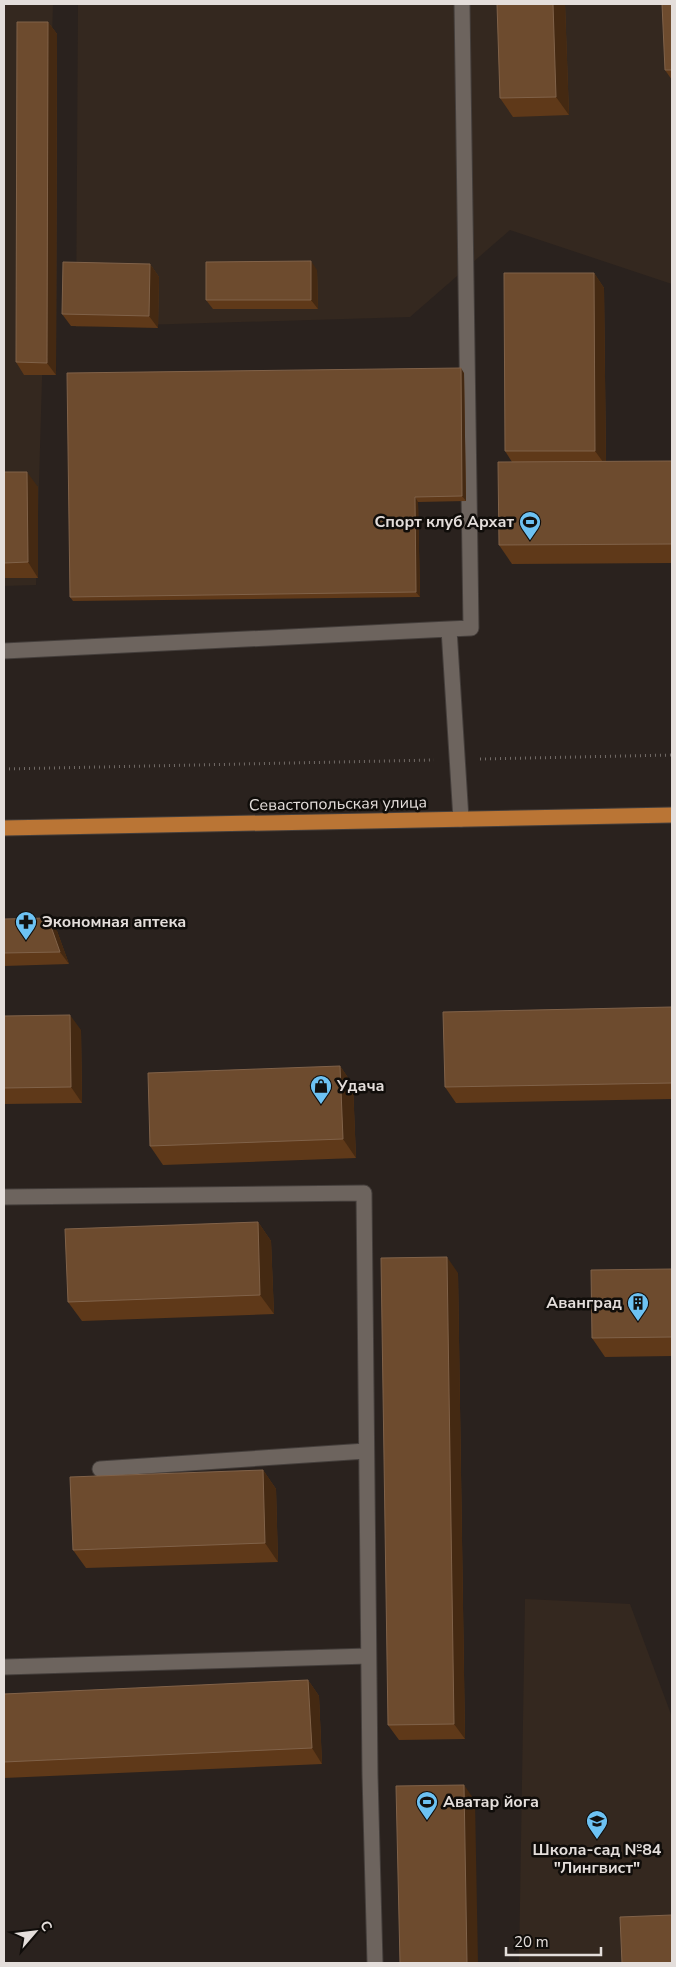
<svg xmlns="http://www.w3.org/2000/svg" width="676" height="1967" font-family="'Nunito Sans',sans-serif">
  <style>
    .built { fill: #34281f }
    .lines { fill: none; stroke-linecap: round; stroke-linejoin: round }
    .minor-casing { stroke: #443e3b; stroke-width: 17 }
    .major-casing { stroke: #443e3b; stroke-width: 17 }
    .path { stroke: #716a66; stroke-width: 3; stroke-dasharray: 1 4; stroke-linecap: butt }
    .minor { stroke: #6d645e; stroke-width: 15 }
    .major { stroke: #ba7535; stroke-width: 15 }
    .wall { fill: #5f3919 }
    .shaded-wall { fill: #442912 }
    .building { fill: #6d4b2e; stroke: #806249 }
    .labels { text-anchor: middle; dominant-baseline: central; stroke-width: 5; stroke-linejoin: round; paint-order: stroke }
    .poi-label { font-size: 16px; font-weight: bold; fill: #e4dedb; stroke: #100d0a; text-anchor: start }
    .street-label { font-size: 16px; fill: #e4dedb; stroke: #100d0a }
  </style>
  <rect width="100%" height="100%" fill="#2a221e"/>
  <path class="built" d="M4 4H53L36 585 4 586Z
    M78 4H672V284L510 230 410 317 76 327Z
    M525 1599 630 1604 672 1717V1963H519Z"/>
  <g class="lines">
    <g class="minor-casing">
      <path id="minor" d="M449 629 471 628 462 4
        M4 651 449 629 461 819
        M4 1197 364 1193 370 1775 375 1963
        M100 1469 366 1451
        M4 1667 368 1656"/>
    </g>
    <g class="major-casing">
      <path id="major" d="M4 828 672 815"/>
    </g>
    <path class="path" d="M480 759 672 755
      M4 769 434 760"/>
    <use href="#minor" class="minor"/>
    <use href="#major" class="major"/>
  </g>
  <path class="wall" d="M217 4H241L218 5Z
    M497 4H565L569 115 513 117 500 98Z
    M672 4V80L665 70Z
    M48 22 57 34 56 375H24L16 362Z
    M150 264 159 277 158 328 71 326 62 314Z
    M317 270 318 309H213L206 300Z
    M594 273 604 288 606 462 672 461V563L512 564 499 545 512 462 505 451Z
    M464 373 466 501 418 502 420 597 73 601 70 597Z
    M4 472 38 487V578H4Z
    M4 919 57 931 69 964 4 966Z
    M672 1007V1099L456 1103 445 1087Z
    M4 1016 81 1030 82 1103 4 1104Z
    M340 1066 353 1085 356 1158 163 1165 150 1146Z
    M258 1222 271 1241 274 1314 82 1321 68 1302Z
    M672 1269V1356L605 1357 592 1338Z
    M458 1273 465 1739 399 1740 388 1725Z
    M263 1470 276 1489 278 1562 86 1568 73 1550Z
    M308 1680 319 1696 322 1764 4 1778V1694Z"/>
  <path class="shaded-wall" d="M553 4H565L569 115 556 97Z
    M48 22 57 34 56 375 47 363Z
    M311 261 317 270 318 309 311 300Z
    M150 264 159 277 158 328 149 316Z
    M594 273 604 288 606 466 595 451Z
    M461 368 464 373 466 501 462 496Z
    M27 472 38 487V578L28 562Z
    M415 497 418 502 420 597 416 592Z
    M48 918 57 931 69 964 60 952Z
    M70 1015 81 1030 82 1103 71 1087Z
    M340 1066 353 1085 356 1158 343 1139Z
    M258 1222 271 1241 274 1314 260 1295Z
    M447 1257 458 1273 465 1739 454 1724Z
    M263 1470 276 1489 278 1562 265 1543Z
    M308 1680 319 1696 322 1764 312 1748Z
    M464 1785 475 1801 478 1963H467Z"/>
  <path class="building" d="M497 4H553L556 97 500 98Z
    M662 4H672V70H665Z
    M17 22H48L47 363 16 362Z
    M311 261V300H206V262Z
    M63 262 150 264 149 316 62 314Z
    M504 273H594L595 451H505Z
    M461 368 462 496 415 497 416 592 70 597 67 373Z
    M672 461V544L499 545 498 462Z
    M4 472H27L28 562 4 563Z
    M48 918 60 952 4 953V919Z
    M672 1007V1083L445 1087 443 1012Z
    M70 1015 71 1087 4 1088V1016Z
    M340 1066 343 1139 150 1146 148 1073Z
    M258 1222 260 1295 68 1302 65 1229Z
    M447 1257 454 1724 388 1725 381 1258Z
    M672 1269V1337L592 1338 591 1270Z
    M263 1470 265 1543 73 1550 70 1477Z
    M308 1680 312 1748 4 1762V1694Z
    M464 1785 467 1963H400L396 1786Z
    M672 1915V1963H622L620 1917Z"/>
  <defs>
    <g id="stadium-pin" transform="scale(1.125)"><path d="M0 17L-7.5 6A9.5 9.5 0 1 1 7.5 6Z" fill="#6dc2f3" stroke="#100d0a"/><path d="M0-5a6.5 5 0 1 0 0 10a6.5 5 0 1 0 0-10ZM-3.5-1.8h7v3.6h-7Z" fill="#111"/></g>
    <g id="pharmacy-pin" transform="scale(1.125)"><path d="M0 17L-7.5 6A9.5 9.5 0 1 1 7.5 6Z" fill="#6dc2f3" stroke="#100d0a"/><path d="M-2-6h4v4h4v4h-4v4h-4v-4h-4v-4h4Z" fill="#111"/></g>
    <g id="shop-pin" transform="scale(1.125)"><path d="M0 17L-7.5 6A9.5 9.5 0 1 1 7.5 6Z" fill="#6dc2f3" stroke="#100d0a"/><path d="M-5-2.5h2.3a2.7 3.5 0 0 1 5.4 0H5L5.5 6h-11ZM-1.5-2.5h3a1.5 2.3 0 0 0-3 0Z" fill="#111"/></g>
    <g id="building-pin" transform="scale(1.125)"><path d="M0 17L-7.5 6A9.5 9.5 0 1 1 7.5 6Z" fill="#6dc2f3" stroke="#100d0a"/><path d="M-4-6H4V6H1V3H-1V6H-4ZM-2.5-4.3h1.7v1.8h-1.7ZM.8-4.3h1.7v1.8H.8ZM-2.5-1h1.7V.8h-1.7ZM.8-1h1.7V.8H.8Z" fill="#111"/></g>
    <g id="school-pin" transform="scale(1.125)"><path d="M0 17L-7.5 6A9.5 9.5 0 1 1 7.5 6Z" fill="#6dc2f3" stroke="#100d0a"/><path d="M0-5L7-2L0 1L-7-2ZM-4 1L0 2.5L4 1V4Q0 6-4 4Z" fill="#111"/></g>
  </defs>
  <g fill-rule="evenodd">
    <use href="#stadium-pin" x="530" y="522"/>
    <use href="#pharmacy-pin" x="26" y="922"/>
    <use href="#shop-pin" x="321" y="1086"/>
    <use href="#building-pin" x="638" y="1303"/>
    <use href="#stadium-pin" x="427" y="1802"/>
    <use href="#school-pin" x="597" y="1821"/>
  </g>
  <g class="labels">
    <g class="poi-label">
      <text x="514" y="522" text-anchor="end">Спорт клуб Архат</text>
      <text x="42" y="922">Экономная аптека</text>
      <text x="337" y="1086">Удача</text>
      <text x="622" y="1303" text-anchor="end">Аванград</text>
      <text x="443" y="1802">Аватар йога</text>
      <text x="597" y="1850" text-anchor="middle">Школа-сад №84<tspan x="597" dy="18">"Лингвист"</tspan></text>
    </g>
    <g class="street-label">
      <text transform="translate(338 804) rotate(-1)">Севастопольская улица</text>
    </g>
  </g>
  <rect width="676" height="1967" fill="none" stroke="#e4dedb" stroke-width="10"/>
  <g transform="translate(35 1932) rotate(62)" stroke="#100d0a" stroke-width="4" paint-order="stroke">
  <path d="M0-4L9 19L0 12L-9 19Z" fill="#e4dedb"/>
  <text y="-8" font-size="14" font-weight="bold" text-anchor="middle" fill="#e4dedb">С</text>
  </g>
  <path d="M506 1947v8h95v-8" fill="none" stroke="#e4dedb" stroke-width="2.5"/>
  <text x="514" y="1947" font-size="15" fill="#e4dedb" stroke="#100d0a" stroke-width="4" paint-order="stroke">20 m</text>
</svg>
